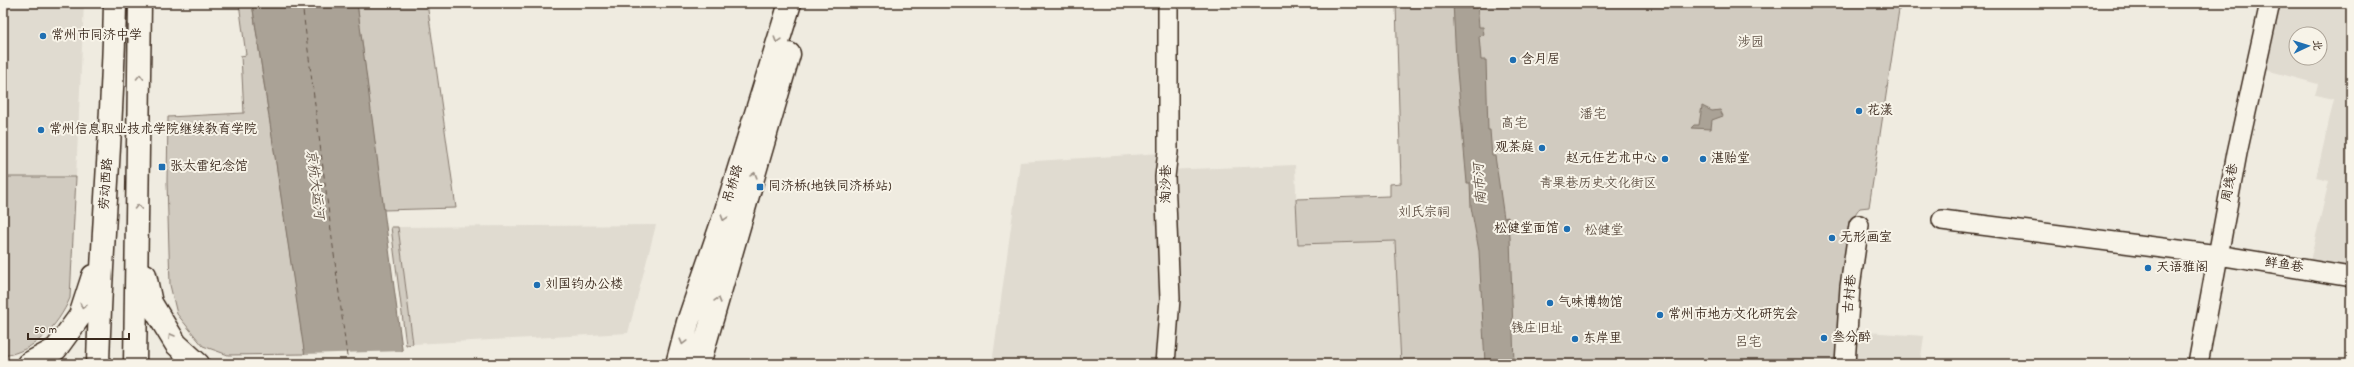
<svg xmlns="http://www.w3.org/2000/svg" width="2354" height="367" font-family="Dekko,'LXGW WenKai TC',sans-serif">
  <style>
    .built { fill: #e0dbd0; fill-rule: evenodd }
    .green { fill: #d1cbc0; stroke: #867a6f }
    .water { fill: #aaa296; stroke: #7e7266 }
    .pier { fill: #efebe0 }
    .lines { fill: none; stroke-linecap: round; stroke-linejoin: round }
    .ferry { stroke: #625448; stroke-width: 1; stroke-dasharray: 5 4; stroke-linecap: butt }
    .minor-casing { stroke: #3b2a1e; stroke-width: 22 }
    .major-casing { stroke: #3b2a1e; stroke-width: 25 }
    .minor { stroke: #f7f3e8; stroke-width: 19 }
    .major { stroke: #f7f3e8; stroke-width: 22 }
    .oneway { stroke: #998e83 }
    .poi-dot { fill: #1f6fb2; stroke: #f7f3e8; stroke-width: 1.5 }
    .labels { text-anchor: middle; dominant-baseline: central; stroke-width: 4; stroke-linejoin: round; paint-order: stroke }
    .poi-label { font-size: 13px; fill: #3b2a1e; stroke: #f7f3e8; text-anchor: start }
    .park-label { font-size: 13px; fill: #605246; stroke: #f7f3e8 }
    .street-label { font-size: 13px; fill: #3b2a1e; stroke: #f7f3e8 }
    .water-label { font-size: 14px; font-style: italic; fill: #625448; stroke: #f7f3e8 }
  </style>
  <rect width="100%" height="100%" fill="#efebe0"/>
  <filter id="ink" filterUnits="userSpaceOnUse"><feTurbulence type="fractalNoise" baseFrequency=".025" numOctaves="2"/><feDisplacementMap in="SourceGraphic" scale="8" xChannelSelector="R" yChannelSelector="G"/><feConvolveMatrix kernelMatrix="1 2 1 2 8 2 1 2 1" color-interpolation-filters="sRGB"/></filter>
  <g filter="url(#ink)">
    <path class="built" d="M3 3H84L76 177H3Z
      M2281 3H2351V269L2310 261 2329 181 2316 178 2334 99 2315 95 2318 84 2266 70ZM2296 34H2320V58H2296Z
      M1162 153 1163 170 1295 165 1298 244 1395 240 1401 364H992L1020 162Z
      M656 225 628 333 413 344 398 227Z
      M1852 331 1924 336 1920 364H1850Z"/>
    <path class="green" d="M239 3H252L305 354 228 355 203 346 177 314 170 285 167 182 168 117 244 113 241 56 246 55Z
      M357 3H427L456 208 383 210Z
      M1396 3H1900L1869 207 1860 208C1841 223 1838 336 1836 364H1401L1395 241 1298 244 1296 199 1390 196V184L1401 183Z
      M3 177H76L70 298C58 326 35 351 3 356Z
      M391 227H398L413 344 406 345Z"/>
    <path class="water" d="M252 3H357L404 364H306Z
      M1453 3H1477L1479 27H1483L1484 35 1479 36 1481 60H1486L1488 130H1490L1492 156H1495L1504 218 1508 217 1510 237 1514 364H1485L1479 251 1471 207 1470 183H1467L1456 60Z
      M1702 106 1712 111 1720 110 1723 116 1712 120 1711 129 1691 128 1694 125H1699Z"/>
    <path class="pier" d="M404 351 406 364H304L303 354Z"/>
    <g class="lines">
      <path class="ferry" d="M302 3 348 364"/>
      <g class="minor-casing">
        <path id="minor" d="M1942 220 2218 255 2351 277
          M1165 364 1170 299 1165 177 1168 151V3
          M1845 364 1850 287 1859 225
          M2198 364 2237 153 2270 3"/>
      </g>
      <g class="major-casing">
        <path id="major" d="M145 275 151 303 176 344 198 364
          M28 364 56 349 80 316 93 276
          M98 364C101 243 113 124 115 3
          M135 364 140 3
          M677 364 688 322 724 217 790 3
          M699 364 789 54"/>
      </g>
      <use href="#minor" class="minor"/>
      <use href="#major" class="major"/>
    </g>
    <defs><path id="oneway-chevron" d="M-2-3.5L2.5 0L-2 3.5" fill="none" stroke-width="1.6" stroke-linecap="round" stroke-linejoin="round"/></defs>
    <g class="oneway">
      <use href="#oneway-chevron" transform="translate(777 40) rotate(107)"/>
      <use href="#oneway-chevron" transform="translate(140 77) rotate(-89)"/>
      <use href="#oneway-chevron" transform="translate(754 175) rotate(-74)"/>
      <use href="#oneway-chevron" transform="translate(138 207) rotate(-89)"/>
      <use href="#oneway-chevron" transform="translate(724 218) rotate(107)"/>
      <use href="#oneway-chevron" transform="translate(718 300) rotate(-74)"/>
      <use href="#oneway-chevron" transform="translate(83 306) rotate(107)"/>
      <use href="#oneway-chevron" transform="translate(171 336) rotate(-121)"/>
      <use href="#oneway-chevron" transform="translate(683 342) rotate(105)"/>
    </g>
  </g>
  <g class="poi-dot">
    <circle cx="43" cy="36" r="4"/>
    <circle cx="1513" cy="60" r="4"/>
    <circle cx="1859" cy="111" r="4"/>
    <circle cx="41" cy="130" r="4"/>
    <circle cx="1542" cy="148" r="4"/>
    <circle cx="1665" cy="159" r="4"/>
    <circle cx="1703" cy="159" r="4"/>
    <rect x="158" y="163" width="8" height="8" rx="2"/>
    <rect x="756" y="183" width="8" height="8" rx="2"/>
    <circle cx="1567" cy="229" r="4"/>
    <circle cx="1832" cy="238" r="4"/>
    <circle cx="2148" cy="268" r="4"/>
    <circle cx="537" cy="285" r="4"/>
    <circle cx="1550" cy="303" r="4"/>
    <circle cx="1660" cy="315" r="4"/>
    <circle cx="1824" cy="338" r="4"/>
    <circle cx="1575" cy="339" r="4"/>
  </g>
  <g class="labels">
    <g class="poi-label">
      <text x="51" y="36">常州市同济中学</text>
      <text x="1521" y="60">含月居</text>
      <text x="1867" y="111">花漾</text>
      <text x="49" y="130">常州信息职业技术学院继续教育学院</text>
      <text x="1534" y="148" text-anchor="end">观茶庭</text>
      <text x="1657" y="159" text-anchor="end">赵元任艺术中心</text>
      <text x="1711" y="159">湛贻堂</text>
      <text x="170" y="167">张太雷纪念馆</text>
      <text x="768" y="187">同济桥(地铁同济桥站)</text>
      <text x="1559" y="229" text-anchor="end">松健堂面馆</text>
      <text x="1840" y="238">无形画室</text>
      <text x="2156" y="268">天语雅阁</text>
      <text x="545" y="285">刘国钧办公楼</text>
      <text x="1558" y="303">气味博物馆</text>
      <text x="1668" y="315">常州市地方文化研究会</text>
      <text x="1832" y="338">叁分醉</text>
      <text x="1583" y="339">东岸里</text>
    </g>
    <g class="park-label">
      <text x="1751" y="43">涉园</text>
      <text x="1593" y="115">潘宅</text>
      <text x="1514" y="124">高宅</text>
      <text x="1598" y="184">青果巷历史文化街区</text>
      <text x="1424" y="213">刘氏宗祠</text>
      <text x="1604" y="231">松健堂</text>
      <text x="1537" y="329">钱庄旧址</text>
      <text x="1748" y="343">吕宅</text>
    </g>
    <g class="street-label">
      <text transform="translate(2231 183) rotate(-79)">周线巷</text>
      <text transform="translate(107 184) rotate(-86)">劳动西路</text>
      <text transform="translate(734 184) rotate(-73)">吊桥路</text>
      <text transform="translate(1167 184) rotate(-90)">淘沙巷</text>
      <text transform="translate(2284 266) rotate(9)">鲜鱼巷</text>
      <text transform="translate(1851 294) rotate(-85)">古村巷</text>
    </g>
    <g class="water-label">
      <text transform="translate(314 184) rotate(83)">京杭大运河</text>
      <text transform="translate(1481 184) rotate(-94)">南市河</text>
    </g>
  </g>
  <rect width="2354" height="367" fill="none" stroke="#f7f3e8" stroke-width="16"/>
  <rect x="8" y="8" width="2338" height="351" fill="none" stroke="#3b2a1e" stroke-width="1.5" filter="url(#ink)"/>
  <g transform="translate(2308 46) rotate(86)"><circle r="19" fill="#f7f3e8" stroke="#aca397"/>
  <path d="M0-3L7 15L0 10L-7 15Z" fill="#1f6fb2"/>
  <text y="-6" font-size="11" font-weight="bold" text-anchor="middle" fill="#3b2a1e">北</text>
  </g>
  <path d="M28 333v6h101v-6" fill="none" stroke="#3b2a1e" stroke-width="2"/>
  <text x="34" y="333" font-size="12" fill="#3b2a1e" stroke="#f7f3e8" stroke-width="3" paint-order="stroke">50 m</text>
</svg>
